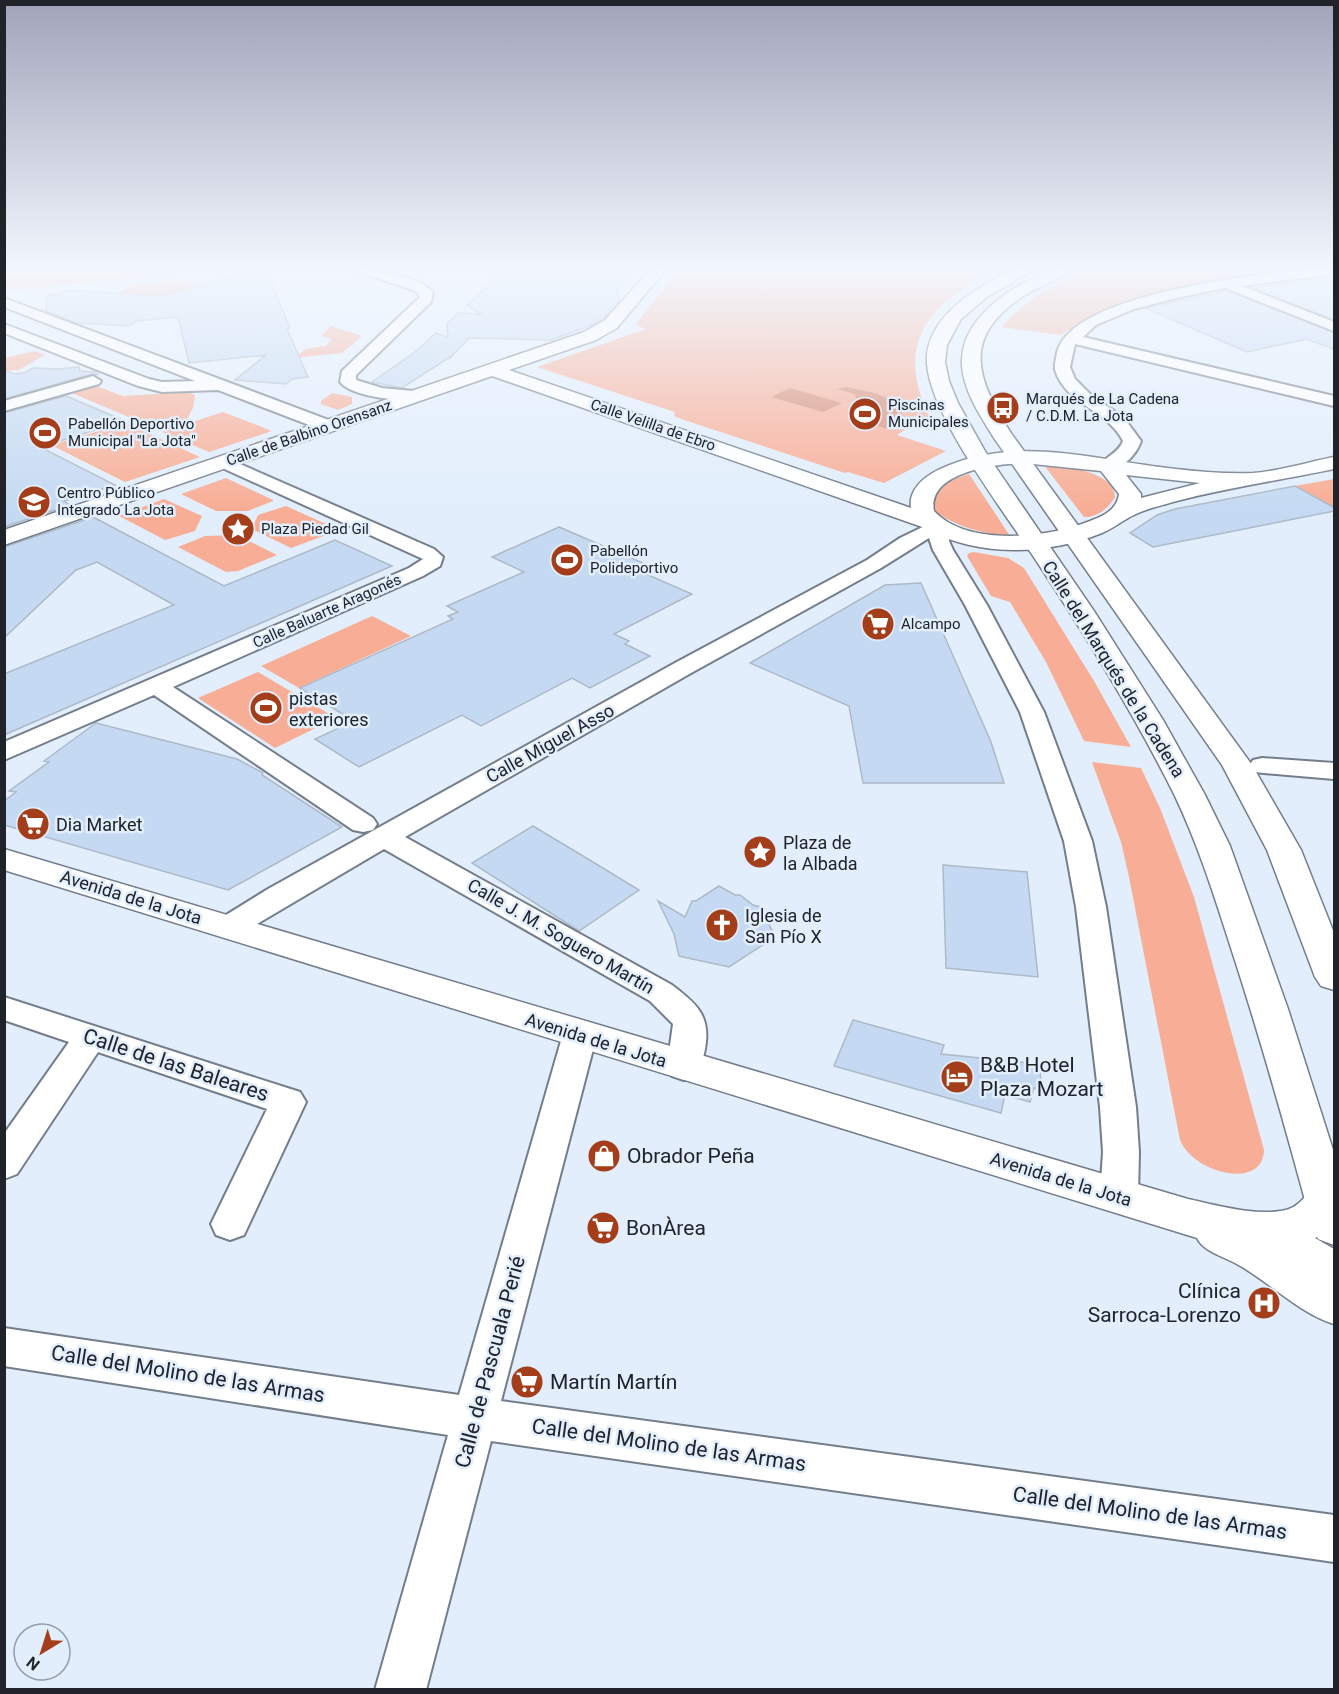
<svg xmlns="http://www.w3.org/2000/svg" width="1339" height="1694" font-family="Roboto,sans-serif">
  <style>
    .green { fill: #f8ae96 }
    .water { fill: #d88a72 }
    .building { fill: #c5daf2; stroke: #aeb9c7; stroke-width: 1.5 }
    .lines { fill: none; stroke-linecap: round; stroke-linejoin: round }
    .street-casing { stroke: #747e8b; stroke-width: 4 }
    .secondary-casing { stroke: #747e8b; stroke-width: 3 }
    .primary-casing { stroke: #747e8b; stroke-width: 3 }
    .street { fill: #fff; fill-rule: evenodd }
    .secondary { fill: #fff; fill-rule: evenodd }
    .primary { fill: #fff; fill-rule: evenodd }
    .labels { text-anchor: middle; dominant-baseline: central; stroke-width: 5; stroke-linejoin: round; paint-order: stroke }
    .far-poi-label { font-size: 15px; fill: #20242a; stroke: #e2eefc; text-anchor: start }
    .far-street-label { font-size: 15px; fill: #20242a; stroke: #e2eefc }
    .street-label { font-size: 18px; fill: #20242a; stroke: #e2eefc }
    .poi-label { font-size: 18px; fill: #20242a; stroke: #e2eefc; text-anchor: start }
    .near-street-label { font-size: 21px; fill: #20242a; stroke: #e2eefc }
    .near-poi-label { font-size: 21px; fill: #20242a; stroke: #e2eefc; text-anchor: start }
  </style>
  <rect width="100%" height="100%" fill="#e2eefc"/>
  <path class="green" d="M5 269H228L14 290 5 286Z
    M683 269H1001C920 305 891 350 937 432L912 425 897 435 946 451 884 483 848 472 845 473 681 419 674 416 675 412 537 367 646 329 635 325 672 278Z
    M1093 269H1318C1231 281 1135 282 1061 335L1002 327C1027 297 1058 282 1093 269Z
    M180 280 206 287 184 300 115 295 134 284Z
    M331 326 362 336 342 353 294 358 306 349 326 346 332 339 321 336Z
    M35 351 45 355 18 370 5 371 4 358Z
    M96 386 123 396 188 392 195 395 193 408 187 419 157 429 72 393Z
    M332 393 352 397V404L338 410 321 404V401Z
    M223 412 272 431 209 452 162 432Z
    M126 423 200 457 125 482 51 445Z
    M1043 464C1063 466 1115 471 1115 497 1109 508 1096 518 1084 517Z
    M969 474 1010 536C965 534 880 500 969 474Z
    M226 478 273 500V501L248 511H216L181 494Z
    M1334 479V508L1295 486Z
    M164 499 202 516 195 531 165 540 119 516Z
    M286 506 337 529V531L291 548 252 529 258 515Z
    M237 535 277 555 238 571 226 572 178 547 205 536Z
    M974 552 1008 558 1024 568 1094 681 1131 747 1084 741 1046 662 1010 602 991 596 967 556 969 553Z
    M372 616 411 636 299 688 261 666Z
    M258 672 336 718 275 748 198 698Z
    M1092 762 1141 768 1160 808 1194 897 1264 1150C1263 1191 1193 1173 1180 1140L1129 877 1121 842Z"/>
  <path class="water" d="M846 387C868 392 900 394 904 420L892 430 857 420 875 416 878 412 866 408V404L871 401 857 399 854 394 837 389Z
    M790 388 842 403 823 412 771 397Z"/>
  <path class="building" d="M520 269H634L616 291 620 300 604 318 589 326 551 340 469 338 450 358V357L402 388 372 382 415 352 436 333 448 337 447 323 458 313 481 314 467 305 504 271Z
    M246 274 254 276 268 275 290 328 287 329 308 377 292 379 286 384 235 380 266 355 189 363 178 317 136 321 129 326 76 323 46 311 47 295 61 294 68 290 161 296Z
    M1335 277V320L1253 288Z
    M1228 291 1335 333V350L1307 339 1247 352 1145 308Z
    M79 367 80 371 95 372 99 375 92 374 4 399V370L14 374 24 373 33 368 57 369Z
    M66 396 125 421 40 447 115 485 64 501 70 505 4 527V413Z
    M1295 486 1335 508V511L1153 547 1130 533 1157 515 1175 509Z
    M93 517 224 586 335 540 392 566 4 735V674L174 605 97 562 76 570 4 638V547Z
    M559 527 643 563 632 568 692 594 614 634 629 641 625 644 650 656 590 688 572 678 481 726 462 715 359 767 315 739 354 721 300 688 453 619 448 616 458 612 447 606 524 572 492 557Z
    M921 583 991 742 1004 783H863L849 706 750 663 885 585Z
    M96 723 237 759 263 773 262 775 342 827 228 890 4 825V801L16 792 9 791 49 762 44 761Z
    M533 826 588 859 639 890 579 931 472 863Z
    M943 865 1027 872 1038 977 946 968Z
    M719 886 735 895H740L753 905 761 907 775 937 729 967 679 956 674 934 658 901 685 917 692 901H696Z
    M853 1020 944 1045 941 1054 1039 1064 1042 1089 1034 1088 1030 1102 1005 1095 1001 1113 834 1066Z"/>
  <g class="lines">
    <g class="street-casing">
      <path id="street" d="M351 269C372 269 419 276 433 292L431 302 356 375V380L382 388 424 392 426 395 424 398C405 403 352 397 340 382L342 371 419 298V294L413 290Z
        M1306 269H1334V274L1242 286 1334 322V331L1225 288 1176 298 1134 309 1096 325 1083 337 1334 396V406L1075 344 1070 367 1075 379 1091 395 1124 418 1141 441C1136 456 1118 474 1102 470L1099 466C1106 456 1119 453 1123 441 1108 410 1066 405 1055 370 1054 365 1056 359 1057 353 1070 294 1253 276 1306 269Z
        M4 298 334 422 337 426 334 430H322L218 390 162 392 138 386 4 333V324L149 379 162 382 195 381 4 307Z
        M93 376 101 381 99 384 4 411V401Z
        M224 457 434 549 443 557 440 566 423 576 173 687 373 818 377 824 373 830 363 832 353 830 154 695 4 760V742L409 568 423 559 218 466 215 462 218 458Z
        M937 520 948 524 951 528 949 541 953 550 987 605 1044 712 1092 841 1106 907 1136 1107 1139 1152 1138 1196 1132 1207 1119 1211 1106 1207 1100 1196 1103 1152 1100 1107 1076 907 1064 841 1020 712 965 605 933 550 929 538 881 568 691 673 405 837 672 985C697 1004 711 1016 705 1049 703 1059 701 1067 696 1076L684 1080 672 1076 667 1067 673 1024 650 1001 384 849 240 934 229 937 218 934 214 927 218 920 268 889 675 663 867 560 900 538Z
        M1262 758 1334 763V779L1253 772 1249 766 1253 760Z
        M4 997 300 1092 306 1102 244 1235 230 1240 216 1235 211 1224 267 1109 98 1052 17 1174 4 1179V1134L69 1042 4 1020Z
        M580 1022 592 1025 597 1034 501 1401 1334 1515V1562L491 1441 426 1690H375L448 1435 4 1366V1328L459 1395 563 1034 568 1025Z"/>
    </g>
    <g class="secondary-casing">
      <path id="secondary" d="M651 269H666L617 328 596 340 509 370 911 508C908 490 924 477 938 470 1014 433 1097 461 1176 469 1201 472 1229 474 1253 473 1280 471 1308 462 1334 457V469C1281 480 1225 488 1173 502 1160 506 1145 509 1134 515 1123 520 1114 528 1102 533 1047 555 978 558 925 528L492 376 4 545V530L584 332 605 320ZM1023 463 1101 471 1119 494C1117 510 1103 516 1090 521 1049 538 967 547 934 511 927 472 995 464 1023 463ZM1126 475 1200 483 1141 498V494Z
        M4 849 1188 1199C1216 1205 1261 1218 1289 1209 1307 1203 1311 1178 1334 1185V1224L1327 1232 1315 1238 1334 1249V1324C1298 1313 1269 1281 1235 1263 1222 1256 1203 1251 1197 1238L4 870Z"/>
    </g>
    <g class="primary-casing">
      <path id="primary" d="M1015 269H1035L987 297 961 319 947 345 945 362 949 381 958 403 986 453 1094 611 1163 720 1205 795 1230 846 1288 1009 1334 1153V1245L1318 1239 1312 1226C1287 1133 1261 1040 1231 948 1214 895 1198 844 1174 794 1135 716 1089 641 1041 568 1010 519 931 419 927 364 924 317 978 286 1015 269Z
        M1051 269H1071C1061 280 1040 286 1027 294 959 336 976 379 1013 436L1252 765 1301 850 1334 933V990L1321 986 1315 977 1267 850 1222 765 994 438C981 417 964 392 962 366 959 317 1012 287 1051 269Z"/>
    </g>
    <use href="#street" class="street"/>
    <use href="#secondary" class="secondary"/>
    <use href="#primary" class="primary"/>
  </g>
  <linearGradient id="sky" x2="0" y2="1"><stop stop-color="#a1a3b9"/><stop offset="0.53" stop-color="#f2f7fe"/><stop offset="1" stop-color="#f2f7fe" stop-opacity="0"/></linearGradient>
  <rect width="1339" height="507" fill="url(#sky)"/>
  <defs>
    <g id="bus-disc" transform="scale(1.725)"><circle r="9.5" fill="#a43d1a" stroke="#e2eefc"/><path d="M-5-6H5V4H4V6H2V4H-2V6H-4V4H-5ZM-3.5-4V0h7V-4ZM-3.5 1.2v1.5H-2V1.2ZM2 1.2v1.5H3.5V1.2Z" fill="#fff"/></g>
    <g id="stadium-disc" transform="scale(1.725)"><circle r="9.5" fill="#a43d1a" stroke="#e2eefc"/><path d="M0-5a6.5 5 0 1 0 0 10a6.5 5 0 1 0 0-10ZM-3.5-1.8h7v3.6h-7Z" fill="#fff"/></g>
    <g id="school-disc" transform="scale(1.725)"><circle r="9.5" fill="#a43d1a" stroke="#e2eefc"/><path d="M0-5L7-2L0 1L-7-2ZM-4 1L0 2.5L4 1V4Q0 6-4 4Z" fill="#fff"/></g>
    <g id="sight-disc" transform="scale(1.725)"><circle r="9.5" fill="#a43d1a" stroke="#e2eefc"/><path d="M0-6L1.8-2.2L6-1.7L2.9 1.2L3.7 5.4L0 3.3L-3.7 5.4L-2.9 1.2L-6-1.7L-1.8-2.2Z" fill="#fff"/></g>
    <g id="supermarket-disc" transform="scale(1.725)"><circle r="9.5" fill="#a43d1a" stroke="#e2eefc"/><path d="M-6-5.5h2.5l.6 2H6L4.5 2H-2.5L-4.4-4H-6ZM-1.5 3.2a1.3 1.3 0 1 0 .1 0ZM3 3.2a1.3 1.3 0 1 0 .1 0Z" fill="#fff"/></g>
    <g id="church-disc" transform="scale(1.725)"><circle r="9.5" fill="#a43d1a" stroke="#e2eefc"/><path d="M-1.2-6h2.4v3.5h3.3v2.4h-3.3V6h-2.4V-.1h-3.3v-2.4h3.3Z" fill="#fff"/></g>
    <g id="hotel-disc" transform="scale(1.725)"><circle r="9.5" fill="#a43d1a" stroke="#e2eefc"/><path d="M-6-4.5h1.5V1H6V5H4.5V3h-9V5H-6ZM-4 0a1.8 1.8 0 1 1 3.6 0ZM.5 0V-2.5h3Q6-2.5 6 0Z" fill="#fff"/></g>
    <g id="shop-disc" transform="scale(1.725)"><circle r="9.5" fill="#a43d1a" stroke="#e2eefc"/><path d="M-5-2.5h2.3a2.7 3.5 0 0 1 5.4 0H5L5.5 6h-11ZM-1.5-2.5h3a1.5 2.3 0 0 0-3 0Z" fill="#fff"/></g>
    <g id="hospital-disc" transform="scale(1.725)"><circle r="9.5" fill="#a43d1a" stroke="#e2eefc"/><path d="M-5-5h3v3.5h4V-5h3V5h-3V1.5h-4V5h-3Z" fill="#fff"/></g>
  </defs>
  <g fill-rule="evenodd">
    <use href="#bus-disc" x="1003" y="408"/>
    <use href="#stadium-disc" x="865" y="414"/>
    <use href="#stadium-disc" x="45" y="433"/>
    <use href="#school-disc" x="34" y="502"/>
    <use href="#sight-disc" x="238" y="529"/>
    <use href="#stadium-disc" x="567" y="560"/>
    <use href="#supermarket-disc" x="878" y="624"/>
    <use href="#stadium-disc" x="266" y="708"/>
    <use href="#supermarket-disc" x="33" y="824"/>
    <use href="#sight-disc" x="760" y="852"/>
    <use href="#church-disc" x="722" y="925"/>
    <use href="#hotel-disc" x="957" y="1077"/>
    <use href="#shop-disc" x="604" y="1156"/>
    <use href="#supermarket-disc" x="603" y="1228"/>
    <use href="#hospital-disc" x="1264" y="1303"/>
    <use href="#supermarket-disc" x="527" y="1382"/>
  </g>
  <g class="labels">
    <g class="far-poi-label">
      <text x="1026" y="399">Marqués de La Cadena<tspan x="1026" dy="17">/ C.D.M. La Jota</tspan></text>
      <text x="888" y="405">Piscinas<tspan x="888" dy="17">Municipales</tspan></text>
      <text x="68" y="424">Pabellón Deportivo<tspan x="68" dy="17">Municipal "La Jota"</tspan></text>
      <text x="57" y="493">Centro Público<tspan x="57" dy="17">Integrado La Jota</tspan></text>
      <text x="261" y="529">Plaza Piedad Gil</text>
      <text x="590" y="551">Pabellón<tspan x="590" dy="17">Polideportivo</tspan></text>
      <text x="901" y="624">Alcampo</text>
    </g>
    <g class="far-street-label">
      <text transform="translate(653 425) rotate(19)">Calle Velilla de Ebro</text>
      <text transform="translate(309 433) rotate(-19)">Calle de Balbino Orensanz</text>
      <text transform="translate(327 611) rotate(-24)">Calle Baluarte Aragonés</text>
    </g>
    <g class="street-label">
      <text transform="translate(1114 669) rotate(58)">Calle del Marqués de la Cadena</text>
      <text transform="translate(550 743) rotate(-29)">Calle Miguel Asso</text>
      <text transform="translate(131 897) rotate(17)">Avenida de la Jota</text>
      <text transform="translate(561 936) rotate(30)">Calle J. M. Soguero Martín</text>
      <text transform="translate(596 1040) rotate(17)">Avenida de la Jota</text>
      <text transform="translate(1061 1179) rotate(17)">Avenida de la Jota</text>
    </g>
    <g class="poi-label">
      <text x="289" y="698">pistas<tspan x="289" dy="21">exteriores</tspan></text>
      <text x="56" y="824">Dia Market</text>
      <text x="783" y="842">Plaza de<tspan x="783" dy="21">la Albada</tspan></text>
      <text x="745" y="915">Iglesia de<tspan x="745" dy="21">San Pío X</tspan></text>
    </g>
    <g class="near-street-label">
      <text transform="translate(176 1065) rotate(18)">Calle de las Baleares</text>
      <text transform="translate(490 1362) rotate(-75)">Calle de Pascuala Perié</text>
      <text transform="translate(188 1374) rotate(9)">Calle del Molino de las Armas</text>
      <text transform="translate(669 1445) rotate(8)">Calle del Molino de las Armas</text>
      <text transform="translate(1150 1513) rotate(8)">Calle del Molino de las Armas</text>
    </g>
    <g class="near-poi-label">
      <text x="980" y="1065">B&amp;B Hotel<tspan x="980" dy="24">Plaza Mozart</tspan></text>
      <text x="627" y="1156">Obrador Peña</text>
      <text x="626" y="1228">BonÀrea</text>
      <text x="1241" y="1291" text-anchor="end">Clínica<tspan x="1241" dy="24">Sarroca-Lorenzo</tspan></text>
      <text x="550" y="1382">Martín Martín</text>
    </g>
  </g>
  <rect width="1339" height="1694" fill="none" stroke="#20242a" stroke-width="12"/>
  <g transform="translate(42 1652) rotate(218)"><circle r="28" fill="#e2eefc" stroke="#949da8" stroke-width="1.5"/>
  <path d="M0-4.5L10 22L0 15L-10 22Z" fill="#a43d1a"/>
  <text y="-9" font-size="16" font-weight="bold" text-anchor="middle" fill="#20242a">N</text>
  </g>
</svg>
